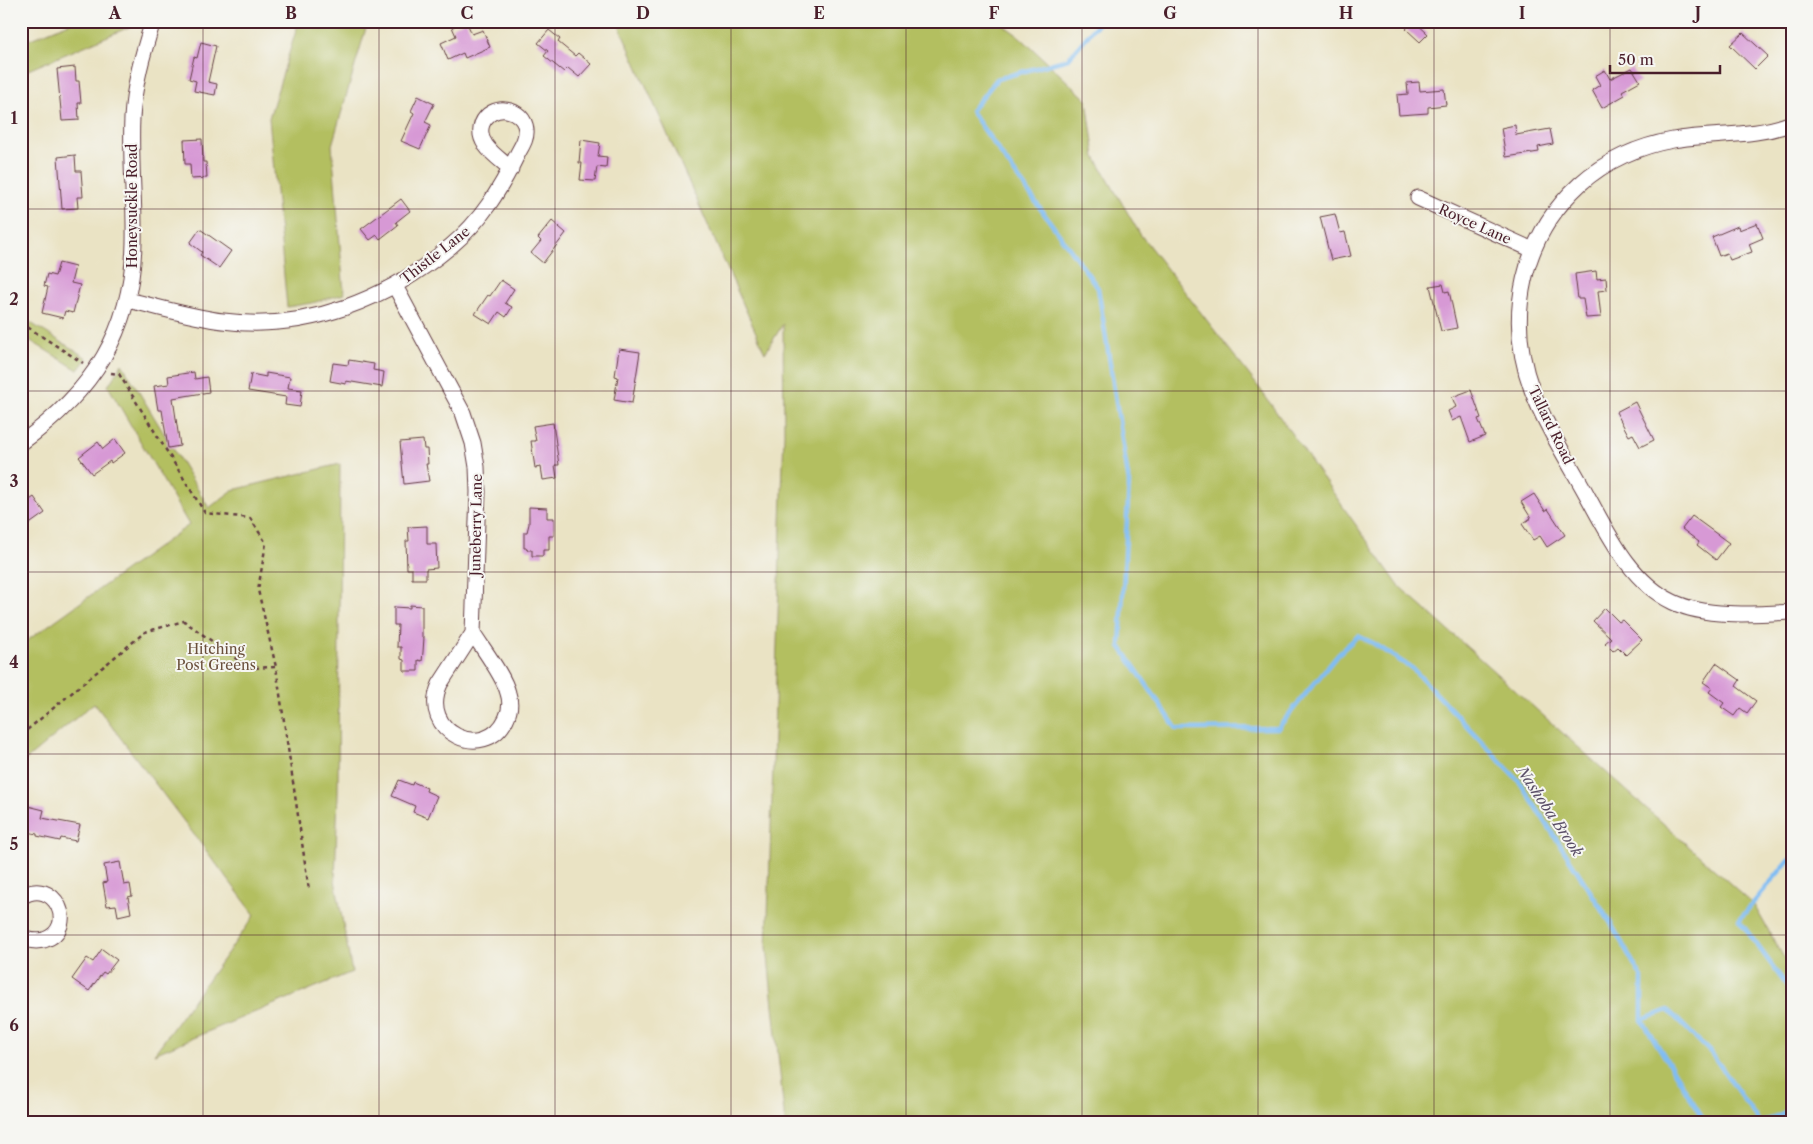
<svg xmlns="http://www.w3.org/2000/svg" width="1813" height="1144" font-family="'Libre Caslon Text',serif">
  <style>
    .green { fill: #b3bf61; stroke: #7e6f46 }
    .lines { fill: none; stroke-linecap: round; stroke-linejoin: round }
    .stream { stroke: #80bdf3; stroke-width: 4.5 }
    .building { fill: #d799d5 }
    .minor-casing { stroke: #623c42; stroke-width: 17 }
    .path { stroke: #623c42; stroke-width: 2.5; stroke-dasharray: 4 4; stroke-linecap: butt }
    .minor { stroke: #fff; stroke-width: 15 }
    .grid { fill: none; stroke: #4a1f2b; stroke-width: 1; stroke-opacity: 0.55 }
    .labels { text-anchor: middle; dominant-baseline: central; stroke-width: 4; stroke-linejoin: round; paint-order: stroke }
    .street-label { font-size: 14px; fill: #4a1f2b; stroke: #f6f6f2 }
    .park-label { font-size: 14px; fill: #6a4f3b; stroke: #f6f6f2 }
    .water-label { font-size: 15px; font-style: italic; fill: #5a4e67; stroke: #f6f6f2 }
    .neatline { fill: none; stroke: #4a1f2b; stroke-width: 2 }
    .grid-label { font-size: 16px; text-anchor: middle; font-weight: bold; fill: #4a1f2b }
  </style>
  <rect width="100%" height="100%" fill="#f6f6f2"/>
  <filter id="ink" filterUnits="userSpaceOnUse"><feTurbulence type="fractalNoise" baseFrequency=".02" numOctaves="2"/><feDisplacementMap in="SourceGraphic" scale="10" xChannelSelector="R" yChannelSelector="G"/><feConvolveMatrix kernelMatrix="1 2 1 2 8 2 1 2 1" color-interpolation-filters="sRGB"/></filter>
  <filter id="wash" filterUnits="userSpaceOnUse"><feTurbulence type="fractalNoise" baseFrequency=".0096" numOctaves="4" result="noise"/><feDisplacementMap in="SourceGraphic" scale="20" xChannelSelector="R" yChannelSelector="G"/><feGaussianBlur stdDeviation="1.12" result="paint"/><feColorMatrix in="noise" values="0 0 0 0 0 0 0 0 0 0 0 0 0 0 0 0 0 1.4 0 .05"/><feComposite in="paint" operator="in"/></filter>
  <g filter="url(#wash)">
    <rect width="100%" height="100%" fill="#eae3c4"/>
    <path class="green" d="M74 21H135L134 25 21 73V43Z
      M299 21H368L332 145 344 294 312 303 287 307 269 118Z
      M617 21H998L1020 37 1087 100 1095 157 1140 234 1260 389 1399 586 1754 905 1792 972V1123H785L767 947 784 433 783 324 765 353Z
      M21 317 87 358 78 370 21 335Z
      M122 364 209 508 233 490 340 464 338 794 335 880 352 972 154 1054 255 915 94 703 21 764V645L189 525 108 386Z"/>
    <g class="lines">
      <path class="stream" d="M1100 21 1068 59 997 79 971 111 1011 168 1098 288 1129 483 1120 646 1177 729 1278 728 1338 654 1358 636 1373 643 1413 669 1519 781 1610 922 1642 978V1020L1706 1123
        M1792 861 1789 860 1739 920 1792 993
        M1642 1020 1668 1010 1712 1054 1760 1123
        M1761 1123 1792 1109"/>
    </g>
    <g id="blocks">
      <path class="building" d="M466 21 472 34 483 30 490 47 465 58 463 53 448 60 441 43 456 36 452 27Z
        M1414 21 1428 34 1420 42 1406 29Z
        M549 30 560 39 558 42 575 56 578 53 591 64 579 77 568 68 564 72 544 56 548 51 538 43Z
        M1743 33 1768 56 1755 69 1730 45Z
        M201 42 216 46 208 82 217 84 215 95 194 91 196 81 189 79 194 57 197 58Z
        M75 67 76 81H79L81 103H78L79 120 62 121 57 69Z
        M1632 68 1640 81 1622 91 1625 95 1602 108 1592 90 1600 85 1595 76 1605 70 1610 79Z
        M1419 82 1420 91 1444 89 1446 105 1428 107V113L1399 115 1397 95 1408 94 1407 83Z
        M418 96 434 104 425 122 431 125 420 149 401 141 414 113 411 111Z
        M1515 125 1516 135 1550 129 1553 144 1538 147 1539 152 1506 157 1501 128Z
        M202 139 203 162H206L207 178 191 179 190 164H185L184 140Z
        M581 140 600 143 598 156 607 157 606 168 597 167 595 181 580 180 582 163H579Z
        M75 155 76 171H81L83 197H77L78 208 62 209 58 157Z
        M401 199 410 211 396 222 398 225 380 239 377 235 370 240 361 229Z
        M1335 214 1340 233 1345 232 1351 256 1331 260 1320 217Z
        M552 221 566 233 543 263 531 253 541 241 538 238Z
        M1757 223 1763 238 1749 244 1752 252 1730 260 1727 253 1719 256 1712 237 1738 226 1739 230Z
        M200 229 231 251 219 268 200 255 202 252 190 243Z
        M59 263 75 267 71 283 80 285 73 313 65 311 63 318 42 313 48 287 44 286 47 274 55 276Z
        M1596 271 1597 279 1606 278 1607 290 1598 291 1601 317 1586 318 1583 299H1578L1575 274Z
        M501 280 514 289 505 303 512 307 506 317 499 312 491 324 475 314 488 295 490 296Z
        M1443 284 1445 292 1449 291 1457 328 1441 331 1430 286Z
        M619 349 640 352 632 403 614 400 618 377 615 376Z
        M349 360 374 364 373 370 384 372 382 387 346 381V384L330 381 333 363 348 365Z
        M194 372 195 379 207 377 209 392 173 398 180 446 168 448 162 410H158L154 386 169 384 168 376Z
        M266 373 290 377 288 388 302 390 300 407 285 405 286 397 248 391 251 374 266 377Z
        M1471 390 1481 418 1478 419 1485 436 1470 442 1461 417 1452 421 1448 411 1456 407 1452 397Z
        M1635 402 1654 440 1640 447 1633 434 1629 436 1616 412Z
        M553 423 559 465H555L557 478 543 480 541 467 535 468 531 441H536L533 426Z
        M115 439 125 453 111 463 110 461 92 474 79 457 98 442 103 449Z
        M423 440 424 449H427L428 464H426L429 481 404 484 400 442Z
        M1534 494 1545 511 1548 509 1565 535 1547 547 1540 536 1533 540 1522 524 1531 518 1521 502Z
        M34 497 45 513 21 530V506Z
        M529 507 547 508V518H554V536H549V550H543V556H532V550H527V548H524V532H527L529 524Z
        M1692 516 1729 543 1716 560 1697 545 1699 542 1682 529Z
        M427 526V544H436L437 568 426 569V579H412V569H407L406 541H409L408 527Z
        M410 605 422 606V637H424L423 652 422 661 418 660V671H404V660L401 659V647H397L398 625H394V607L410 608Z
        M1605 608 1619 622 1622 620 1642 640 1626 655 1618 647 1613 651 1605 643 1611 638 1593 621Z
        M1716 663 1740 680 1736 686 1756 701 1747 713 1740 708 1734 716 1721 707 1724 703 1709 692 1712 688 1703 682Z
        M399 780 412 785 413 782 427 788 426 791 437 796 428 818 413 812 415 806 392 796Z
        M28 806 44 810 42 818 80 825 76 841 61 838 60 841 37 836V834L22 831Z
        M120 862 124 885 130 884 132 896 128 897 131 913 118 916 116 905 107 906 103 883 107 882 104 865Z
        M102 949 117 960 106 974 103 972 89 991 72 979 87 958 93 962Z"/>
    </g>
  </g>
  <g filter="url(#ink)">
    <use href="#blocks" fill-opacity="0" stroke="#623c42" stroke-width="1"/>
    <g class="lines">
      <g class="minor-casing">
        <path id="minor" d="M1792 123C1754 138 1712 133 1673 140 1639 146 1605 161 1580 184 1522 237 1505 317 1532 390 1546 427 1569 462 1588 497 1609 535 1631 582 1673 602 1706 618 1756 614 1792 612
          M1418 198 1533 250
          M395 286 463 413 473 443 477 467 478 492 473 633 440 684C418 732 485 763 506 719 510 711 511 702 508 693 504 676 483 649 473 633
          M127 300C159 307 191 317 223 321 307 332 388 299 451 246 481 221 500 190 517 155 521 147 527 139 526 130 524 107 491 102 482 124 475 144 498 157 511 169
          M21 443C92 392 132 332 134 243 135 201 130 159 132 118 134 84 143 53 153 21
          M21 897C55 875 79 929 44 940 35 942 28 941 21 936"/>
      </g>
      <path class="path" d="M21 323 83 363
        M111 373 119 374 205 513 250 518 266 543 258 590 276 667 309 890
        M21 735 145 632 184 621 249 668 276 667"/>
      <use href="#minor" class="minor"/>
    </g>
  </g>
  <path class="grid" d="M203 21V1123M379 21V1123M555 21V1123M731 21V1123M906 21V1123M1082 21V1123M1258 21V1123M1434 21V1123M1610 21V1123M21 209H1792M21 391H1792M21 572H1792M21 754H1792M21 935H1792"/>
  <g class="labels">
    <g class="street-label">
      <text transform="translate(132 206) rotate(-90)">Honeysuckle Road</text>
      <text transform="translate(1475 224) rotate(24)">Royce Lane</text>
      <text transform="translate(435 255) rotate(-38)">Thistle Lane</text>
      <text transform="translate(1551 425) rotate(64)">Tallard Road</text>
      <text transform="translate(476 525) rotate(-89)">Juneberry Lane</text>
    </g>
    <g class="park-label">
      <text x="216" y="649">Hitching<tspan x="216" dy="16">Post Greens</tspan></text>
    </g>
    <g class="water-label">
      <text transform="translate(1550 811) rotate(56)">Nashoba Brook</text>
    </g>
  </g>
  <rect width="1813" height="1144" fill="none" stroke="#f6f6f2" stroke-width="55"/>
  <path d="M1610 65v8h110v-8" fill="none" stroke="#4a1f2b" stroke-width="2.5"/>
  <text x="1618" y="65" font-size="15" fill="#4a1f2b" stroke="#f6f6f2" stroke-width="4" paint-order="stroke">50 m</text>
  <rect x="28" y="28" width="1758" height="1088" class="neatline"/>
  <g class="grid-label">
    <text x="115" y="19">A</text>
    <text x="291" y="19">B</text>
    <text x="467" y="19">C</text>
    <text x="643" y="19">D</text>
    <text x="819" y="19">E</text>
    <text x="994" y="19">F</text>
    <text x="1170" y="19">G</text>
    <text x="1346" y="19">H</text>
    <text x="1522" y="19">I</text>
    <text x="1698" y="19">J</text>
    <text x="14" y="124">1</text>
    <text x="14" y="305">2</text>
    <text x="14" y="487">3</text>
    <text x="14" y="668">4</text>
    <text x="14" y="850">5</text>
    <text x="14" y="1031">6</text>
  </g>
</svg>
